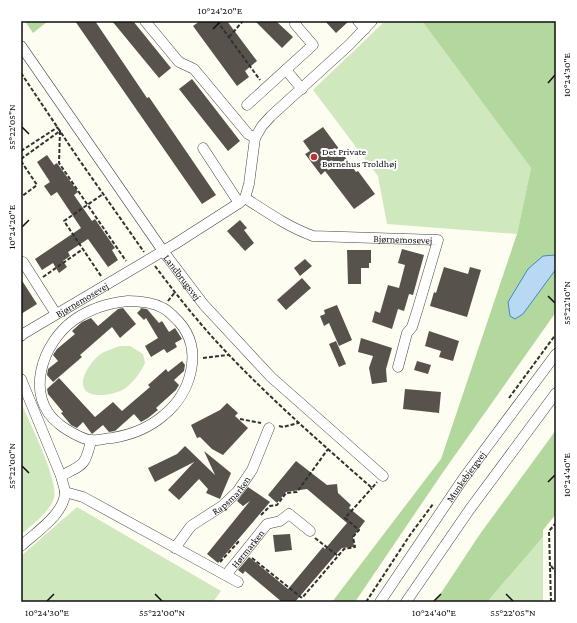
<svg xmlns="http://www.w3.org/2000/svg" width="577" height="623" font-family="'Crimson Pro',serif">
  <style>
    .green { fill: #cfe8bd }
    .forest { fill: #b2d89d }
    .water { fill: #b9d8f3; stroke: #4486c7 }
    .building { fill: #58524c }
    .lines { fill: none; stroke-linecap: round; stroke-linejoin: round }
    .minor-casing { stroke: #424242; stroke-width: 11 }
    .path { stroke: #313131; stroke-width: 2; stroke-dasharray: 4 2; stroke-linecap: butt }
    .minor { stroke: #fff; stroke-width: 10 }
    .ticks { fill: none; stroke: #0f0f0f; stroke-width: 1.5 }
    .poi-dot { fill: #ba342d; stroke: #fff; stroke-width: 1.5 }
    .labels { text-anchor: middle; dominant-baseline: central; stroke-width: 4; stroke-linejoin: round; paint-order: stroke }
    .poi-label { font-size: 10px; fill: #0f0f0f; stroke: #fff; text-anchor: start }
    .street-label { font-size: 10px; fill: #0f0f0f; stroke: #fff }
    .neatline { fill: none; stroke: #0f0f0f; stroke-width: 1.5 }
    .ticks-label { font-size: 10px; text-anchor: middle; fill: #0f0f0f }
  </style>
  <rect width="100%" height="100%" fill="#fefdf2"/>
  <path class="green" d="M385 21H422L531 168 517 234 387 224 378 176 313 90Z
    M120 346H130L143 354 145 363C141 372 134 381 127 387 119 394 94 399 86 391 76 380 93 359 102 353 108 350 114 348 120 346Z
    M21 403C29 421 59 481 54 498 49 513 32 525 21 534Z
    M77 507 221 591 213 602H21V556Z
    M543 537V602H487Z"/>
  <path class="forest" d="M25 21H48L33 33Z
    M422 21H556V312L441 475 355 602H332L441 459 517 234 531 168Z
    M556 430V514L543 530V537L487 602H435L480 534Z"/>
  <path class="water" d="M555 255 556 269 523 314 515 319 510 316 508 302 528 269 543 256Z"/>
  <path class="building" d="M75 21H95L147 98 149 97 216 195 202 204Z
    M112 21H133L171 68 159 78Z
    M200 21H227L257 61 245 71 249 77 237 86 193 26Z
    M255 21H276L293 37 282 48Z
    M325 21H349L336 33Z
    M192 79 240 141 228 151 179 89Z
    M323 127 356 172 358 171 375 194 354 209 325 171 321 175 305 154 310 151 303 141Z
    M47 155 54 165 57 163 78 192 74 195 92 221 95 219 115 248 112 250 118 260 108 267 88 239 68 252 70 256 63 261 67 267 59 273 53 263 42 270 35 259 81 228 57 192 51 196 44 186 50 182 37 162Z
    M240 220 247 228 244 230 254 243 245 251 227 231Z
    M402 249 424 255 413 295 409 294 404 311 398 309 392 329 372 322 375 311 380 313 388 285 399 288 405 265 398 263Z
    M347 250H371V263H369V268H361V284H348Z
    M305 259 312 266 300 276 294 268Z
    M444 267 468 274 470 267 481 270 467 317 430 306 434 292 436 293Z
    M302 278 311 288 286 310 277 300Z
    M21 279 37 304 21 314Z
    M337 305 352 340 339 346 329 323 324 326 320 316 325 314 324 310Z
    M123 308 136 324 120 338 112 327 80 355 82 357 53 382 47 375 48 369 58 361 53 355 57 349 75 334 72 331 82 322 91 318 98 326 118 309Z
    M140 308 147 309 159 323 162 321 169 332 175 328 182 339 175 343 177 347 167 353 164 349 151 357 145 346 158 338 146 318 144 320 137 313 141 309Z
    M429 331 459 341 453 361 439 357 441 351 425 346Z
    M361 338 392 348 386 369 387 382 372 384 369 368 373 356 358 352Z
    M336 341 346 364 339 367 329 344Z
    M182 361 185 365 184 371 174 380 179 385 176 390 156 408 158 410 148 418 141 422 134 414 115 431 109 432 103 425 92 434 83 422 77 428 71 425 61 413 63 412 48 394 47 389 59 378 95 417 113 402 122 411 150 387 148 385 166 369 168 372Z
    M417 361 431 365 428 374 414 370Z
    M405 389 441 392 439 413 403 409Z
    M227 403 238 413 235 416 248 428 223 455 212 449 200 437 197 438 191 425 220 410Z
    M185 446 215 475 204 451 231 473 220 499 206 493 208 489 199 479 179 500 168 490 194 462 155 482 148 468 177 454Z
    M296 461 327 485 337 484 338 493 351 505 349 508 365 521 353 537 354 547 342 548 337 553 295 602H282L245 571 243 574 238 570 249 557 288 589 323 547 325 549 347 523 307 489 286 492 277 503 268 495Z
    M248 487 270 502 218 563 207 554 250 501 243 506 237 501Z
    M290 534 292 550 275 552 273 535Z"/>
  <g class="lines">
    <g class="minor-casing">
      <g id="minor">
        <path d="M145 21 179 62 194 69 248 134 255 138"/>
        <path d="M358 21 365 29"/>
        <path id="s1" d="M21 46 163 251 204 305 271 377 383 476"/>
        <path d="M286 70 302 89"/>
        <path d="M247 105 313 45 295 24"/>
        <path d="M203 148 239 203"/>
        <path id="s2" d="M245 198C267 212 288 227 313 236L438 240 418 308 412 327 407 333 398 367"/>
        <path d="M23 262 56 314"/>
        <path d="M128 301C140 301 152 302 163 308 169 311 174 317 179 322 204 350 191 393 164 415 149 428 131 435 112 438 106 438 97 441 91 440 83 440 65 429 59 424 23 396 43 342 74 320 91 308 108 303 128 301Z"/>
        <path id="s3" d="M21 336 23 334 175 244 239 203 245 198 249 184 255 138 262 126 271 116 349 45 372 21"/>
        <path d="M21 379 61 476C62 481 64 486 65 491 66 513 35 533 21 546"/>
        <path d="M61 476C84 464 85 466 91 441"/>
        <path d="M65 492 83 497 238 582"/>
        <path id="s4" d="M175 548 191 526 222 506 237 492 252 470 269 428"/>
        <path id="s5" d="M226 575 267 524 280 521 289 514 310 531"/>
        <path id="s6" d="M380 602 463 479 556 354"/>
        <path d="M406 602 470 509 556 393"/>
      </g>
    </g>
    <path class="path" d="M217 21 260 80
      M229 37 243 21
      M21 73 80 161 144 252
      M21 124 22 123
      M21 151 58 127
      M21 159 60 131 59 163 126 261
      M21 161 37 185 21 197
      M155 266C178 297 203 328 229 355 274 402 323 445 372 488L377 482
      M101 276 64 221 103 194
      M43 277 83 249
      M168 301 175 292
      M203 358 228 355
      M509 398 556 334
      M240 419 261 423
      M279 426 283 427 298 423
      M261 515 270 506 277 505 286 493 297 492 328 449
      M315 538 338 556
      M252 558 302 598 344 549 355 547 353 537 359 530 345 518 372 488
      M220 562 240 540
      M551 566 556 572
      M366 602 410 535 433 504
      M551 602 549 531 556 523"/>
    <use href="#minor" class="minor"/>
  </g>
  <path class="ticks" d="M213 29 220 22M548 83 555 75M22 127 29 134M22 227 29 220M548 296 555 303M22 466 29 473M548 482 555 475M155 594 162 601M506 594 513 601M47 601 54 594M434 601 441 594"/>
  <circle class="poi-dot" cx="314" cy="157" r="4"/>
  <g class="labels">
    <g class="poi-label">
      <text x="322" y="151">Det Private<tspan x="322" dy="12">Børnehus Troldhøj</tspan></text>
    </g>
    <g class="street-label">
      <text stroke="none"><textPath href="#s2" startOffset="168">Bjørnemosevej</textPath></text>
      <text stroke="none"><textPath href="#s1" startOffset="282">Landbrugsvej</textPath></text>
      <text stroke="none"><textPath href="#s3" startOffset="71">Bjørnemosevej</textPath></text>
      <text stroke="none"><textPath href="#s6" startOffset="152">Munkebjergvej</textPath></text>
      <text stroke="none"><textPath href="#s4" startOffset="78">Rapsmarken</textPath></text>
      <text stroke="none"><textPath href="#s5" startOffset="34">Hørmarken</textPath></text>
    </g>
  </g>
  <rect width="577" height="623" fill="none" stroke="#ffffff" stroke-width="44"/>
  <rect x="22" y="22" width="533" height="579" class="neatline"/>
  <g class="ticks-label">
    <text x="220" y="14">10°24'20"E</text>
    <text transform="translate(566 75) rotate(-90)" y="4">10°24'30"E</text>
    <text transform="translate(11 127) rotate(-90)" y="4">55°22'05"N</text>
    <text transform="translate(11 227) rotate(-90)" y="4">10°24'20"E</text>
    <text transform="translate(566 303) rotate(-90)" y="4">55°22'10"N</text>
    <text transform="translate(11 466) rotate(-90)" y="4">55°22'00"N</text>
    <text transform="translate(566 475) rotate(-90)" y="4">10°24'40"E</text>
    <text x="47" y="616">10°24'30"E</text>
    <text x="162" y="616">55°22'00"N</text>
    <text x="434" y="616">10°24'40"E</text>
    <text x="513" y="616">55°22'05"N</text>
  </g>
</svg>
